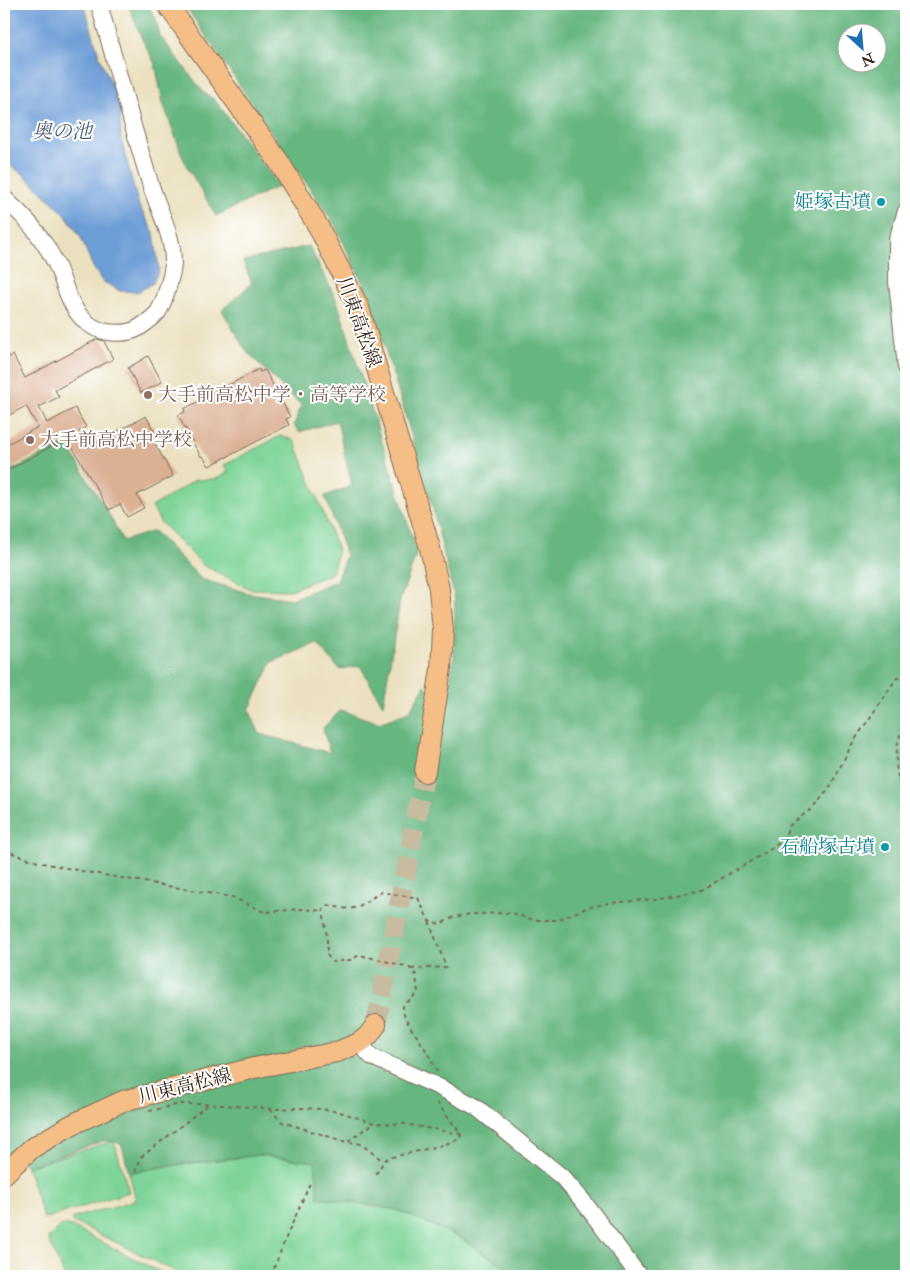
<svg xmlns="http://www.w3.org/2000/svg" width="910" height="1280" font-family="'IM FELL Double Pica','Noto Serif JP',serif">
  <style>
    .green { fill: #7ed498; stroke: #5c7f5b }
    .forest { fill: #66b680; stroke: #50704f; fill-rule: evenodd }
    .water { fill: #6d9dd7; stroke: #54647a }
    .building { fill: #dbb094 }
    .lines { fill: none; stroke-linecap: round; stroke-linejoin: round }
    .major-tunnel { stroke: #c8bca0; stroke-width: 20; stroke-dasharray: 20 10; stroke-linecap: butt }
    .minor-casing { stroke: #796a57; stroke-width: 18 }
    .major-casing { stroke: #796a57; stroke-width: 22 }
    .path { stroke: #796a57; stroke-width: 2; stroke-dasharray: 4 4; stroke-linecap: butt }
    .minor { stroke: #fff; stroke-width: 16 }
    .major { stroke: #f6be87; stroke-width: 20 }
    .culture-dot { fill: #0f9aa8; stroke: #fff; stroke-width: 2 }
    .education-dot { fill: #8d6e63; stroke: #fff; stroke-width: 2 }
    .labels { text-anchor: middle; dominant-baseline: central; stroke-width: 4; stroke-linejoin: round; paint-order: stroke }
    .culture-label { font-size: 19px; fill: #0d838f; stroke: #fff; text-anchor: end }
    .street-label { font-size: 19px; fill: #3b2a1e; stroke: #fff }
    .education-label { font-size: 19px; fill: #785e54; stroke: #fff; text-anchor: start }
    .water-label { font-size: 20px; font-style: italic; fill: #525e71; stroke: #fff }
  </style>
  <rect width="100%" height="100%" fill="#fff"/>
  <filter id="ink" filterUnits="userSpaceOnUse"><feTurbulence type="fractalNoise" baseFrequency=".02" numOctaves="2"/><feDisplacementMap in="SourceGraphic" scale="10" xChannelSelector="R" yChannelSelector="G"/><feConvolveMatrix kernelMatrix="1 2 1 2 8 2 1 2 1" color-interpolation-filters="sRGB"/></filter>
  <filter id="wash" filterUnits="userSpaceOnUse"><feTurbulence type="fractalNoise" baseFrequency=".0096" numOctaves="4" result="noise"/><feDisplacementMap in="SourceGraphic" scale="20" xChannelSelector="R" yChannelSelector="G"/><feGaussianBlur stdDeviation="1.12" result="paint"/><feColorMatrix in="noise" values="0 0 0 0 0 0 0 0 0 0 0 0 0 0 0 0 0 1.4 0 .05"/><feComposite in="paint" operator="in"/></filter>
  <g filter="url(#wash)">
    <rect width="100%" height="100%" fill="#ebe1c0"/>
    <path class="green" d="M280 436 294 440 338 550 332 573 291 590 250 589 203 565 161 523 152 507 195 480 216 479 228 472 224 465Z
      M114 1141 129 1192 44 1219 27 1167Z
      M260 1155 316 1162 318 1197 397 1210 457 1236 520 1276H185L72 1221 73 1218 136 1200 129 1173 166 1166Z
      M62 1225 70 1226 168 1276H64L48 1238Z"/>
    <path class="forest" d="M128 4H147L155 17 160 36 204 93 215 100 279 186 216 216 185 163 163 103 155 64 141 37Z
      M184 4H906V1276H520L457 1236 397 1210 318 1197 315 1162 260 1155 166 1166 129 1173 122 1145 114 1141H103L27 1167 10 1150 4 1156V474L66 443 110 516 123 541 154 531 201 579 248 593 292 599 336 581 346 555 325 496 352 486 337 421 299 432 294 425 301 405 246 351 222 310 252 283 243 261 309 246 337 301 417 552 400 600 383 705 360 666 339 669 317 643 272 662 249 710 260 734 330 753 323 728 341 710 379 723 409 712 425 685 446 712 454 656 455 600 430 497 370 298 335 225ZM848 32H878V62H848Z"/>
    <path class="water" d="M4 4H84L100 58 120 102 121 139 139 206 154 232 159 270 153 283 138 292 120 291 102 281 93 267 81 238 66 215 23 174 4 161Z"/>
    <g id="blocks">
      <path class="building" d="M97 339 104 341 113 359 55 390 59 397 39 407 47 423 75 408 86 427 79 431 88 447 146 416 157 436 152 438 173 476 137 495 144 508 127 517 120 504 109 510 67 438 4 472V446L38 427 26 406 4 418V363L7 361 5 359 13 355 25 378Z
        M148 356 162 382 141 393 128 368Z
        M259 369 260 372 265 370 290 417 286 419 289 425 209 466 203 456 201 457 178 415 185 412 184 409Z"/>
    </g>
  </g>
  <g filter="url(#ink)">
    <use href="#blocks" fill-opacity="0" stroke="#796a57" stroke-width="1"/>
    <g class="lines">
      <path class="major-tunnel" d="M376 1025 425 772"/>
      <g class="minor-casing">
        <path id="minor" d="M4 198C19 212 33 225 44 243 49 250 53 258 57 266 66 287 70 311 90 325 103 334 127 336 140 327 146 323 153 318 158 312 164 303 173 273 173 262 173 235 159 211 151 186 132 126 116 64 99 4
          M897 240V282L906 367
          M903 247 899 244 897 240 906 211
          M359 1043 372 1057 439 1087 476 1107 562 1177 583 1201 639 1276"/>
      </g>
      <g class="major-casing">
        <path id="major" d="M167 4 279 162 318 226 359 308 430 548 439 589 443 630 441 669 425 772
          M4 1174 32 1148 71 1125 123 1101 254 1068 337 1052 359 1043 368 1036 376 1025"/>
      </g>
      <path class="path" d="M906 678V698
        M906 719C894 745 892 772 906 798
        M4 850 38 862 86 872 232 897 264 912 302 909 323 911
        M411 969 446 967 429 921
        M437 1072C432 1062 428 1053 422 1044 415 1032 402 1020 403 1006L418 993 416 975 409 967 360 955 350 960 332 962 327 955V937L323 909 328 905C358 913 357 907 381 892L418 898 429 921 440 924 454 917 471 914 512 913 534 920H558L586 908 609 903 656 899 702 890 768 851 783 840 790 825 813 808 829 789 852 744 897 678 906 677
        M270 1109 282 1122 343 1141 361 1144 383 1161
        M149 1111 180 1104H209L274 1109 305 1108 320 1109 340 1112 374 1123 405 1124 461 1134
        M348 1141 374 1123
        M135 1172 141 1157 209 1104
        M376 1174 384 1161 388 1158 439 1146 460 1139 461 1134 435 1100
        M271 1276 285 1240 311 1181"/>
      <use href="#minor" class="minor"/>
      <use href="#major" class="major"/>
    </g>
  </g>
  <g class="culture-dot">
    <circle cx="881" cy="202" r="5"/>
    <circle cx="885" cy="847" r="5"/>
  </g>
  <g class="education-dot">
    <circle cx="148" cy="395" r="5"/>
    <circle cx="30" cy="440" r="5"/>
  </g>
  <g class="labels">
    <g class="culture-label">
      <text x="871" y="202">姫塚古墳</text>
      <text x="875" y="847">石船塚古墳</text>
    </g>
    <g class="street-label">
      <text transform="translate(359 322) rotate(70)">川東高松線</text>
      <text transform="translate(185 1086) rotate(-14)">川東高松線</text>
    </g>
    <g class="education-label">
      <text x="158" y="395">大手前高松中学・高等学校</text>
      <text x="40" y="440">大手前高松中学校</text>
    </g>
    <g class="water-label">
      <text x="62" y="131">奥の池</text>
    </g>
  </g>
  <rect width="910" height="1280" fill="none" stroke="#fff" stroke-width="20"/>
  <g transform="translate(862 48) rotate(154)"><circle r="24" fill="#ffffff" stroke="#b1aaa5"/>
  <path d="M0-4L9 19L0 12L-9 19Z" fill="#1f6fb2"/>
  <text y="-8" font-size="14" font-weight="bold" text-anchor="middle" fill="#3b2a1e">N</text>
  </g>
</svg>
